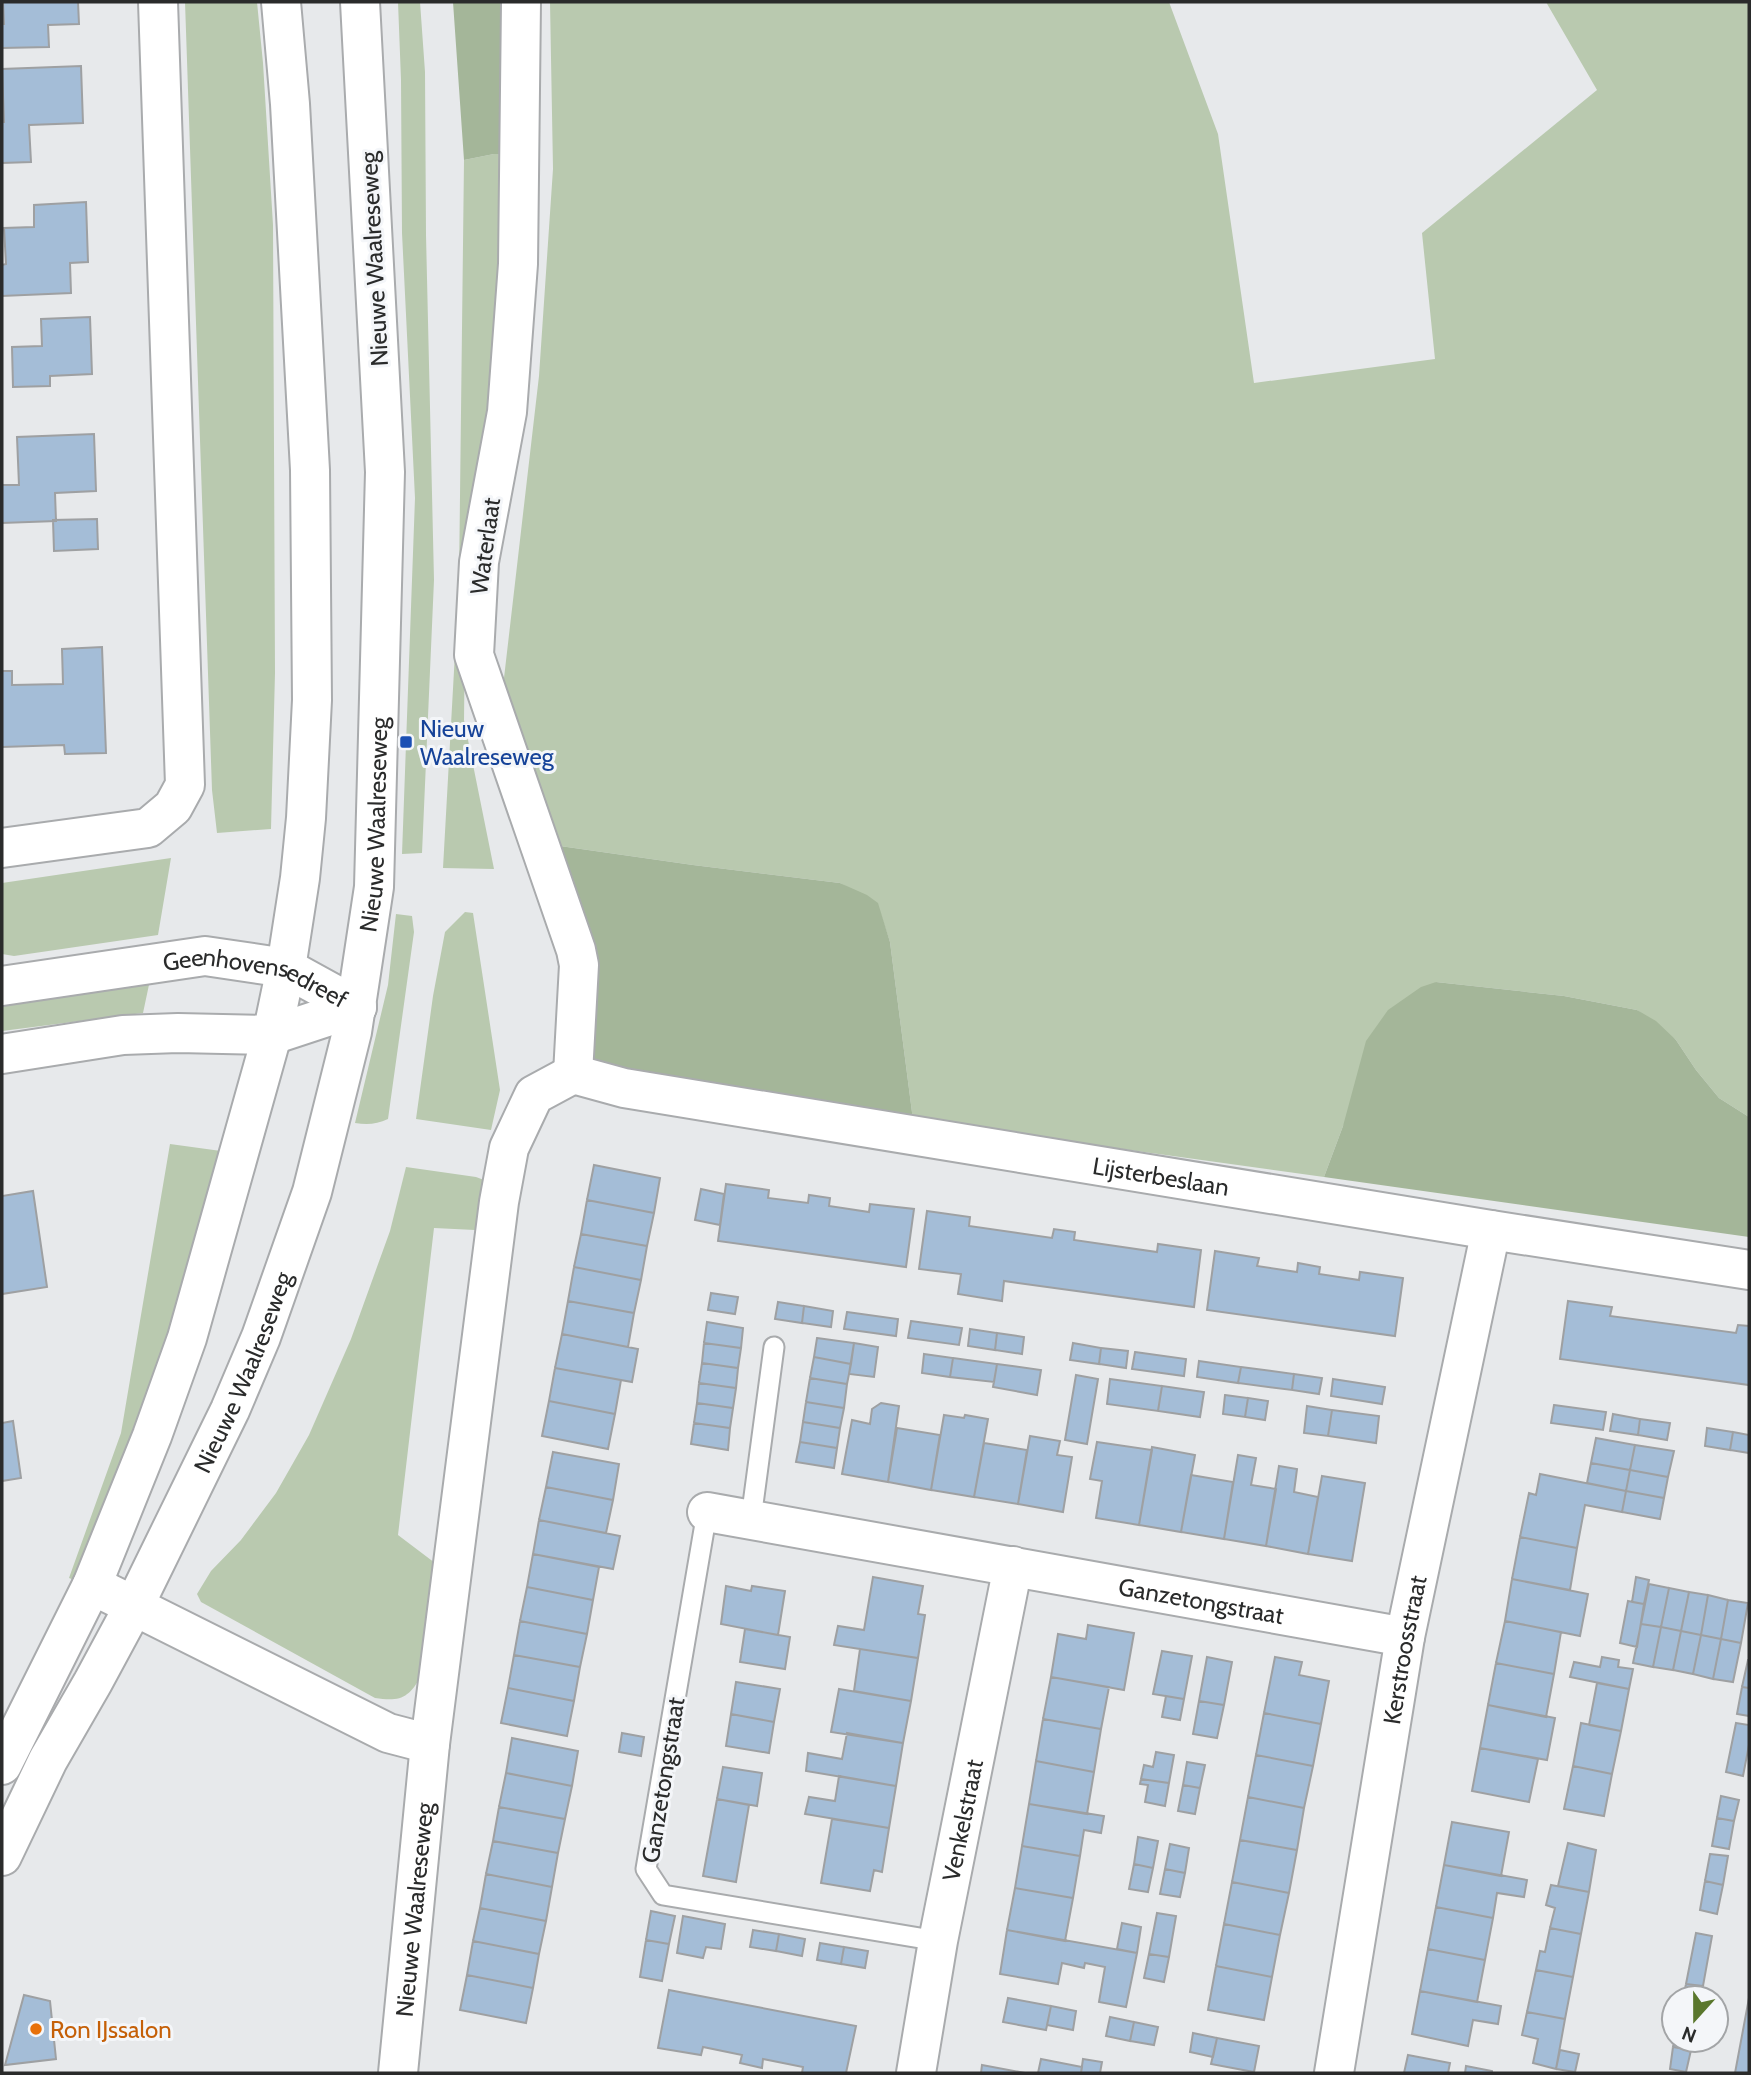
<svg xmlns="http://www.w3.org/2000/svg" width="1751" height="2075" font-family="Cabin,sans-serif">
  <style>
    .green { fill: #b9c9af }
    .forest { fill: #a4b699 }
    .building { fill: #a4bdd7; stroke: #9ea0a2; stroke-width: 2 }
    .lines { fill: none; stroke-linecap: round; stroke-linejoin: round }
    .service-casing { stroke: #a9abad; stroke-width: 23 }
    .minor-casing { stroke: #a9abad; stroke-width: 42 }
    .tertiary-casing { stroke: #a9abad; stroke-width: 42 }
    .service { stroke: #fff; stroke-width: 19 }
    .minor { stroke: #fff; stroke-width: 38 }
    .tertiary { stroke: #fff; stroke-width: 38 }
    .transit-dot { fill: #1a4fb4; stroke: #f4f6f9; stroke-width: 2.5 }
    .food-dot { fill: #e8710a; stroke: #f4f6f9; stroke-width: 2.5 }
    .labels { text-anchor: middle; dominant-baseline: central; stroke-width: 6; stroke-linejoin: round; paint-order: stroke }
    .street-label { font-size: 24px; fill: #2a2b2b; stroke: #f4f6f9 }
    .transit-label { font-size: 24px; fill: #164399; stroke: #f4f6f9; text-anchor: start }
    .food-label { font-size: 24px; fill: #c56008; stroke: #f4f6f9; text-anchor: start }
  </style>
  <rect width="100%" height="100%" fill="#e7e9eb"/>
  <path class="green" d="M185 2H257L263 63 273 225 275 673 271 829 217 833 212 790Z
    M398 2H420L425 72 426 235 434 580 422 853 402 854 415 498 402 233 401 80Z
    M550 2H1169L1218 134 1254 383 1435 359 1422 233 1597 90 1546 2H1749V1117L1719 1098 1696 1070 1676 1040 1637 1010 1564 996 1436 982 1343 1126 1324 1177 913 1120 890 942 877 903 840 883 693 865 532 842 505 721 504 678 539 376 553 169Z
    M494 154H513V176L465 631 464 720 494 869 443 868 459 581 464 160Z
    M171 858 158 935 14 956 2 954V883Z
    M465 912 473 913 500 1090 491 1130 416 1119 433 996 445 932Z
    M396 914 412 916 414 932 388 1119C377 1124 368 1125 355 1123L388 985Z
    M150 980 143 1013 2 1031V1002Z
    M170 1144 221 1151 187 1292 77 1581 69 1578 121 1433Z
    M406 1167 476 1177 484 1180 475 1230 434 1228 398 1535 435 1563 421 1676C409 1698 400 1702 375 1698L201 1602 197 1594 211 1571 241 1540 276 1493 309 1435 351 1339 390 1231Z"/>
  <path class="forest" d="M453 2H510L513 154H494L464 160Z
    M532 842 693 865 840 883 867 895 878 903 890 942 913 1120 591 1073Z
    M1436 982 1564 996 1637 1010 1656 1021 1676 1040 1696 1070 1719 1098 1749 1117V1237L1324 1177 1343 1126 1366 1041 1388 1010 1421 987Z"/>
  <path class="building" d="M3 2H78L79 24 48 25 49 47 2 48V24H4Z
    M81 66 83 123 29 125 31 162 2 163V122H4L2 69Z
    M86 202 88 262 70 263 71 293 2 296V265L6 264 4 228 34 227V205Z
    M90 317 92 374 50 376V386L13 387 12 347 42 346 41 319Z
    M94 434 96 491 55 493 56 521 2 523V485H19L17 437Z
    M97 519 98 549 54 551 53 520Z
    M102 647 106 753 65 754 64 745 2 747V671H12V685L63 684 62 649Z
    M594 1165 660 1178 654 1213 587 1200Z
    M726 1184 769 1190 768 1198 808 1203 809 1195 830 1198 829 1206 869 1212 870 1204 914 1209 906 1267 718 1241Z
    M701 1189 724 1194 720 1225 695 1220Z
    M33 1191 47 1287 2 1294V1196Z
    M587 1200 654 1213 647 1246 581 1234Z
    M927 1211 970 1217 969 1226 1052 1238 1054 1229 1075 1232 1074 1240 1157 1252 1158 1244 1201 1250 1194 1307 1004 1281 1002 1301 958 1294 961 1274 919 1269Z
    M581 1234 647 1246 641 1280 574 1267Z
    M1215 1251 1259 1258 1257 1266 1297 1272 1298 1263 1320 1267 1319 1274 1359 1280 1360 1272 1403 1278 1395 1336 1207 1310Z
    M574 1267 641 1280 634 1313 568 1301Z
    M711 1293 738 1297 735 1314 708 1310Z
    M568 1301 634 1313 628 1347 562 1334Z
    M1568 1301 1612 1307 1610 1316 1736 1333 1738 1325 1749 1326V1385L1560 1359Z
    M778 1302 804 1306 802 1323 775 1319Z
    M804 1306 833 1311 831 1327 802 1323Z
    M847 1312 898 1319 896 1336 844 1329Z
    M911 1321 962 1328 959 1345 908 1338Z
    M707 1322 743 1328 741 1348 704 1343Z
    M970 1329 997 1333 995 1350 968 1346Z
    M997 1333 1024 1337 1022 1354 995 1350Z
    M562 1334 638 1349 632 1382 555 1368Z
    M817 1338 854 1343 851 1364 814 1357Z
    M704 1343 741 1348 738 1368 702 1363Z
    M854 1343 878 1347 874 1377 849 1374Z
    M1073 1343 1101 1348 1099 1364 1070 1360Z
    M1101 1348 1128 1351 1126 1368 1099 1364Z
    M1135 1352 1186 1359 1184 1376 1132 1369Z
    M924 1354 953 1358 950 1377 922 1373Z
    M814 1357 851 1364 847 1384 810 1378Z
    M953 1358 997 1364 994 1382 950 1377Z
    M1199 1361 1241 1367 1238 1383 1197 1377Z
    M702 1363 738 1368 736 1388 699 1383Z
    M997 1364 1041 1370 1037 1395 993 1387Z
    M1241 1367 1294 1374 1292 1390 1238 1383Z
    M555 1368 621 1380 615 1414 549 1401Z
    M1294 1374 1322 1378 1319 1394 1292 1390Z
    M1076 1375 1098 1379 1087 1444 1065 1440Z
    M810 1378 847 1384 844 1408 806 1402Z
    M1110 1379 1162 1386 1158 1411 1107 1404Z
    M1333 1379 1385 1387 1382 1404 1331 1396Z
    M699 1383 736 1388 733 1408 697 1403Z
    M1162 1386 1204 1392 1200 1417 1158 1411Z
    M1225 1395 1248 1398 1245 1417 1223 1414Z
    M1248 1398 1268 1401 1265 1420 1245 1417Z
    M549 1401 615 1414 608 1449 542 1436Z
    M806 1402 844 1408 840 1428 803 1422Z
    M697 1403 733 1408 730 1428 694 1423Z
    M881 1403 899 1406 888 1482 842 1474 852 1420 870 1424 872 1409Z
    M1554 1405 1606 1412 1603 1430 1551 1423Z
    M1307 1406 1332 1410 1328 1436 1304 1433Z
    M1332 1410 1379 1416 1376 1443 1328 1436Z
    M1613 1414 1640 1419 1638 1435 1610 1431Z
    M944 1415 964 1418 965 1415 988 1419 974 1497 931 1490Z
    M1640 1419 1670 1423 1667 1440 1638 1435Z
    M13 1421 21 1478 2 1481V1423Z
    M803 1422 840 1428 837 1448 800 1442Z
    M694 1423 730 1428 728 1450 691 1444Z
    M897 1428 940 1435 931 1490 888 1482Z
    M1707 1428 1733 1432 1730 1450 1705 1446Z
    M1733 1432 1749 1435V1453L1730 1450Z
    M1030 1436 1060 1441 1057 1455 1072 1457 1063 1512 1018 1504Z
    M1596 1438 1635 1445 1630 1470 1591 1463Z
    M800 1442 837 1448 834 1468 796 1462Z
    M1097 1442 1152 1450 1139 1525 1096 1518 1102 1481 1090 1479Z
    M984 1443 1027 1450 1018 1504 974 1497Z
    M1635 1445 1674 1451 1668 1477 1630 1470Z
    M1152 1447 1195 1455 1181 1532 1139 1525Z
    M553 1452 619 1464 613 1500 546 1487Z
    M1238 1455 1256 1458 1251 1485 1276 1489 1266 1546 1224 1539Z
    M1591 1463 1630 1470 1626 1491 1587 1483Z
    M1279 1466 1297 1469 1294 1492 1318 1497 1308 1554 1266 1546Z
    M1630 1470 1668 1477 1664 1498 1626 1491Z
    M1540 1474 1626 1491 1622 1512 1585 1505 1577 1548 1520 1537 1529 1493 1536 1495Z
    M1191 1475 1233 1482 1224 1539 1181 1532Z
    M1322 1476 1365 1483 1352 1561 1308 1554Z
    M546 1487 613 1500 606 1533 539 1520Z
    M1626 1491 1664 1498 1660 1519 1622 1512Z
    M539 1520 620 1536 613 1569 533 1554Z
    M1520 1537 1577 1548 1570 1590 1512 1579Z
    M533 1554 599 1567 593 1600 527 1587Z
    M873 1577 923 1586 918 1614 925 1615 918 1658 834 1645 838 1626 864 1630Z
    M1636 1577 1649 1580 1644 1604 1632 1602Z
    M1512 1579 1588 1594 1580 1636 1505 1621Z
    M1649 1584 1669 1588 1661 1627 1641 1624Z
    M726 1586 751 1591 752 1586 785 1591 778 1635 721 1624Z
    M527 1587 593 1600 587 1634 520 1621Z
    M1669 1588 1689 1592 1681 1631 1661 1627Z
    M1689 1592 1708 1595 1701 1635 1681 1631Z
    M1708 1595 1728 1600 1721 1639 1701 1635Z
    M1728 1600 1748 1603 1741 1643 1721 1639Z
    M1628 1601 1644 1604 1637 1647 1620 1643Z
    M520 1621 587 1634 580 1667 514 1655Z
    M1505 1621 1561 1632 1554 1674 1496 1663Z
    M1641 1624 1661 1627 1653 1667 1633 1663Z
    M1088 1625 1134 1633 1124 1690 1051 1677 1058 1634 1086 1639Z
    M1661 1627 1681 1631 1673 1670 1653 1667Z
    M745 1629 790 1637 785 1669 740 1662Z
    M1681 1631 1701 1635 1693 1674 1673 1670Z
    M1701 1635 1721 1639 1713 1679 1693 1674Z
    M1721 1639 1741 1643 1733 1682 1713 1679Z
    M860 1649 918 1658 911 1701 854 1691Z
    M1162 1651 1192 1656 1184 1699 1153 1694Z
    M514 1655 580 1667 574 1701 508 1688Z
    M1207 1657 1232 1662 1224 1705 1199 1701Z
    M1275 1657 1302 1662 1299 1675 1329 1681 1321 1724 1264 1713Z
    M1602 1657 1619 1660 1618 1667 1633 1669 1629 1689 1570 1677 1574 1662 1600 1667Z
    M1748 1660H1749V1688L1742 1687Z
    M1496 1663 1554 1674 1546 1717 1488 1705Z
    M1051 1677 1109 1687 1101 1729 1043 1719Z
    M736 1682 780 1689 774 1722 731 1714Z
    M1597 1683 1629 1689 1621 1731 1589 1725Z
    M1742 1687 1749 1688V1716L1737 1714Z
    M508 1688 574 1701 567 1736 501 1723Z
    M839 1689 911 1701 903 1743 831 1732Z
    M1166 1696 1184 1699 1180 1720 1162 1717Z
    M1199 1701 1224 1705 1217 1738 1193 1734Z
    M1488 1705 1555 1718 1547 1760 1480 1748Z
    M1264 1713 1321 1724 1313 1766 1256 1755Z
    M731 1714 774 1722 769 1753 726 1746Z
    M1043 1719 1101 1729 1094 1772 1036 1761Z
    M1581 1723 1621 1731 1612 1774 1573 1766Z
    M1736 1723 1749 1725V1745L1743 1776 1726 1772Z
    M622 1733 644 1737 641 1756 619 1752Z
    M847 1733 903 1743 896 1786 806 1771 808 1753 842 1759Z
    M512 1738 578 1751 572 1786 506 1773Z
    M1480 1748 1538 1759 1529 1802 1472 1791Z
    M1156 1752 1174 1755 1169 1783 1141 1779 1144 1765 1153 1767Z
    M1256 1755 1313 1766 1304 1808 1248 1797Z
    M1036 1761 1094 1772 1087 1814 1029 1804Z
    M1187 1762 1205 1765 1200 1788 1183 1785Z
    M1573 1766 1612 1774 1604 1816 1564 1809Z
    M723 1767 762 1773 757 1806 717 1799Z
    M506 1773 572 1786 565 1819 499 1807Z
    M839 1776 896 1786 889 1828 805 1814 809 1797 835 1801Z
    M1141 1779 1169 1783 1165 1806 1145 1802 1148 1785 1140 1784Z
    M1183 1785 1200 1788 1195 1814 1178 1811Z
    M1721 1796 1739 1800 1734 1821 1717 1818Z
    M1248 1797 1304 1808 1297 1850 1240 1840Z
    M717 1799 749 1805 736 1882 703 1876Z
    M1029 1804 1104 1816 1101 1833 1084 1830 1080 1856 1022 1846Z
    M499 1807 565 1819 558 1853 493 1841Z
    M1717 1818 1734 1821 1729 1849 1712 1846Z
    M832 1819 889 1828 882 1872 874 1870 870 1891 821 1883Z
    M1452 1822 1509 1832 1501 1876 1444 1865Z
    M1138 1837 1158 1841 1153 1868 1134 1864Z
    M1240 1840 1297 1850 1289 1893 1232 1882Z
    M493 1841 558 1853 552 1887 486 1874Z
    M1568 1843 1596 1850 1589 1892 1558 1886Z
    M1170 1844 1189 1848 1185 1873 1165 1869Z
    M1022 1846 1080 1856 1073 1898 1015 1888Z
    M1710 1854 1728 1856 1723 1885 1705 1881Z
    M1134 1864 1153 1868 1148 1892 1129 1889Z
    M1444 1865 1527 1880 1524 1897 1497 1893 1493 1918 1436 1907Z
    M1165 1869 1185 1873 1180 1897 1160 1894Z
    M486 1874 552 1887 546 1921 480 1908Z
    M1705 1881 1723 1885 1717 1914 1700 1910Z
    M1232 1882 1289 1893 1280 1935 1224 1924Z
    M1551 1885 1589 1892 1581 1934 1550 1928 1555 1908 1546 1905Z
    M1015 1888 1073 1898 1065 1941 1007 1930Z
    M1436 1907 1493 1918 1485 1960 1428 1949Z
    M480 1908 546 1921 539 1954 473 1941Z
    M651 1911 675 1916 669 1944 646 1940Z
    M1157 1913 1176 1916 1169 1957 1149 1954Z
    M683 1916 725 1924 721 1949 706 1947 703 1958 677 1953Z
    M1122 1923 1141 1927 1137 1953 1117 1949Z
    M1224 1924 1280 1935 1272 1977 1216 1966Z
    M1550 1928 1581 1934 1573 1977 1536 1970 1540 1951 1545 1952Z
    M753 1930 779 1934 776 1951 750 1947Z
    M1007 1930 1137 1953 1126 2007 1099 2002 1105 1967 1085 1963 1084 1968 1062 1963 1058 1984 1000 1974Z
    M1696 1933 1712 1936 1703 1986 1686 1984Z
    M779 1934 805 1939 802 1956 776 1951Z
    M646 1940 669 1944 662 1981 640 1977Z
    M473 1941 539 1954 533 1988 467 1975Z
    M820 1943 844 1947 841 1964 817 1960Z
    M844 1947 868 1951 865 1968 841 1964Z
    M1428 1949 1485 1960 1477 2002 1420 1991Z
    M1149 1954 1169 1957 1164 1982 1144 1978Z
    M1216 1966 1272 1977 1264 2020 1208 2010Z
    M1536 1970 1573 1977 1565 2019 1527 2012Z
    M467 1975 533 1988 526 2023 460 2010Z
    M1686 1984 1703 1986 1700 1998H1683Z
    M669 1990 856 2026 846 2073H802L803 2067 763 2059 762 2068 740 2063 742 2055 703 2047 701 2055 658 2048Z
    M1420 1991 1501 2006 1498 2024 1473 2020 1468 2046 1412 2034Z
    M24 1995 50 2001 56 2059 5 2065Z
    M1008 1998 1051 2006 1046 2030 1003 2022Z
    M1749 1998V2073H1735Z
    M1051 2006 1076 2011 1073 2030 1047 2025Z
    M1527 2012 1565 2019 1556 2069 1533 2063 1538 2039 1522 2035Z
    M1110 2017 1134 2022 1130 2041 1106 2036Z
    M1134 2022 1158 2027 1154 2045 1130 2041Z
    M1193 2033 1217 2038 1213 2057 1190 2052Z
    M1217 2038 1259 2046 1254 2072 1211 2064Z
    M1675 2040H1693L1691 2050 1673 2047Z
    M1673 2047 1691 2050 1686 2072 1670 2069Z
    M1560 2050 1579 2054 1575 2072 1556 2069Z
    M1408 2055 1450 2063 1448 2073H1404Z
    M1041 2059 1082 2067 1081 2073H1038Z
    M1083 2059 1102 2062 1100 2073H1081Z
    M982 2065 1025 2073H981Z
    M1466 2066 1492 2071V2073H1465Z"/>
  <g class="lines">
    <g class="service-casing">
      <path id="service" d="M707 1512 646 1869 663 1895 938 1941
        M751 1519 774 1347"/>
    </g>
    <g class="minor-casing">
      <g id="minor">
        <path d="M521 2 518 264 507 412 479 562 474 655 576 950 579 965 573 1074"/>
        <path d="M2 848 148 828 173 807 185 785 158 2"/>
        <path id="s1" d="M573 1074 624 1088 1491 1230 1749 1270"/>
        <path id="s2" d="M707 1512 1405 1637"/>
        <path d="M92 1585 388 1733 430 1744"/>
        <path id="s3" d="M398 2073 430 1744 499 1202 509 1148 534 1095 573 1074"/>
        <path id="s4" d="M916 2073 938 1941 1013 1566"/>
        <path id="s5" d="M1334 2073 1405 1637 1491 1230"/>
      </g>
    </g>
    <g class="tertiary-casing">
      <g id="tertiary">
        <path id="s6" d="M2 986 205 956 286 968 357 1007"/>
        <path d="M2 1054 123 1035 178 1033 272 1035 357 1007"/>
        <path d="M2 1765 92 1585 152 1436 187 1338 272 1035 286 968 300 878 306 818 312 700 310 470 290 104 281 2"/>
        <path id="s7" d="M2 1856 48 1760 93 1682 134 1606 230 1410 261 1337 312 1192 352 1032 374 887 385 472 360 2"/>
      </g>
    </g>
    <use href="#service" class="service"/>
    <use href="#minor" class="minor"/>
    <use href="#tertiary" class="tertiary"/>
  </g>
  <rect class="transit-dot" x="399" y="735" width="14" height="14" rx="3.5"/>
  <circle class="food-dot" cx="36" cy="2029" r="7"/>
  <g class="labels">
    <g class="street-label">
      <text transform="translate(374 259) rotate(-93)">Nieuwe Waalreseweg</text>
      <text transform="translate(485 546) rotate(-82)">Waterlaat</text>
      <text stroke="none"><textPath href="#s7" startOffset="1108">Nieuwe Waalreseweg</textPath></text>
      <text stroke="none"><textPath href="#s6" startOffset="259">Geenhovensedreef</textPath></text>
      <text stroke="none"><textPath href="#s1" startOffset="597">Lijsterbeslaan</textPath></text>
      <text stroke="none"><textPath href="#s7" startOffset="541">Nieuwe Waalreseweg</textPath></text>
      <text stroke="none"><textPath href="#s2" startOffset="502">Ganzetongstraat</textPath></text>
      <text stroke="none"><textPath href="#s5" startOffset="429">Kerstroosstraat</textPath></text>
      <text transform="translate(663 1780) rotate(-81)">Ganzetongstraat</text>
      <text stroke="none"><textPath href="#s4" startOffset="257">Venkelstraat</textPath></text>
      <text stroke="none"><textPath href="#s3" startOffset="164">Nieuwe Waalreseweg</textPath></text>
    </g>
    <g class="transit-label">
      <text x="420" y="728">Nieuw<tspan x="420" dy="28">Waalreseweg</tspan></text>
    </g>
    <g class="food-label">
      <text x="50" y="2029">Ron IJssalon</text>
    </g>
  </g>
  <rect width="1751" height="2075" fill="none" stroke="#2a2b2b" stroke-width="7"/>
  <g transform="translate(1695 2019) rotate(201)"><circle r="33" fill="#f4f6f9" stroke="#a3a5a7" stroke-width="2"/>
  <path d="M0-5L12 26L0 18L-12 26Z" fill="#5a772d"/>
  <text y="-10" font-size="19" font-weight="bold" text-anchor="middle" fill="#2a2b2b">N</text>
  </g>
</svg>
